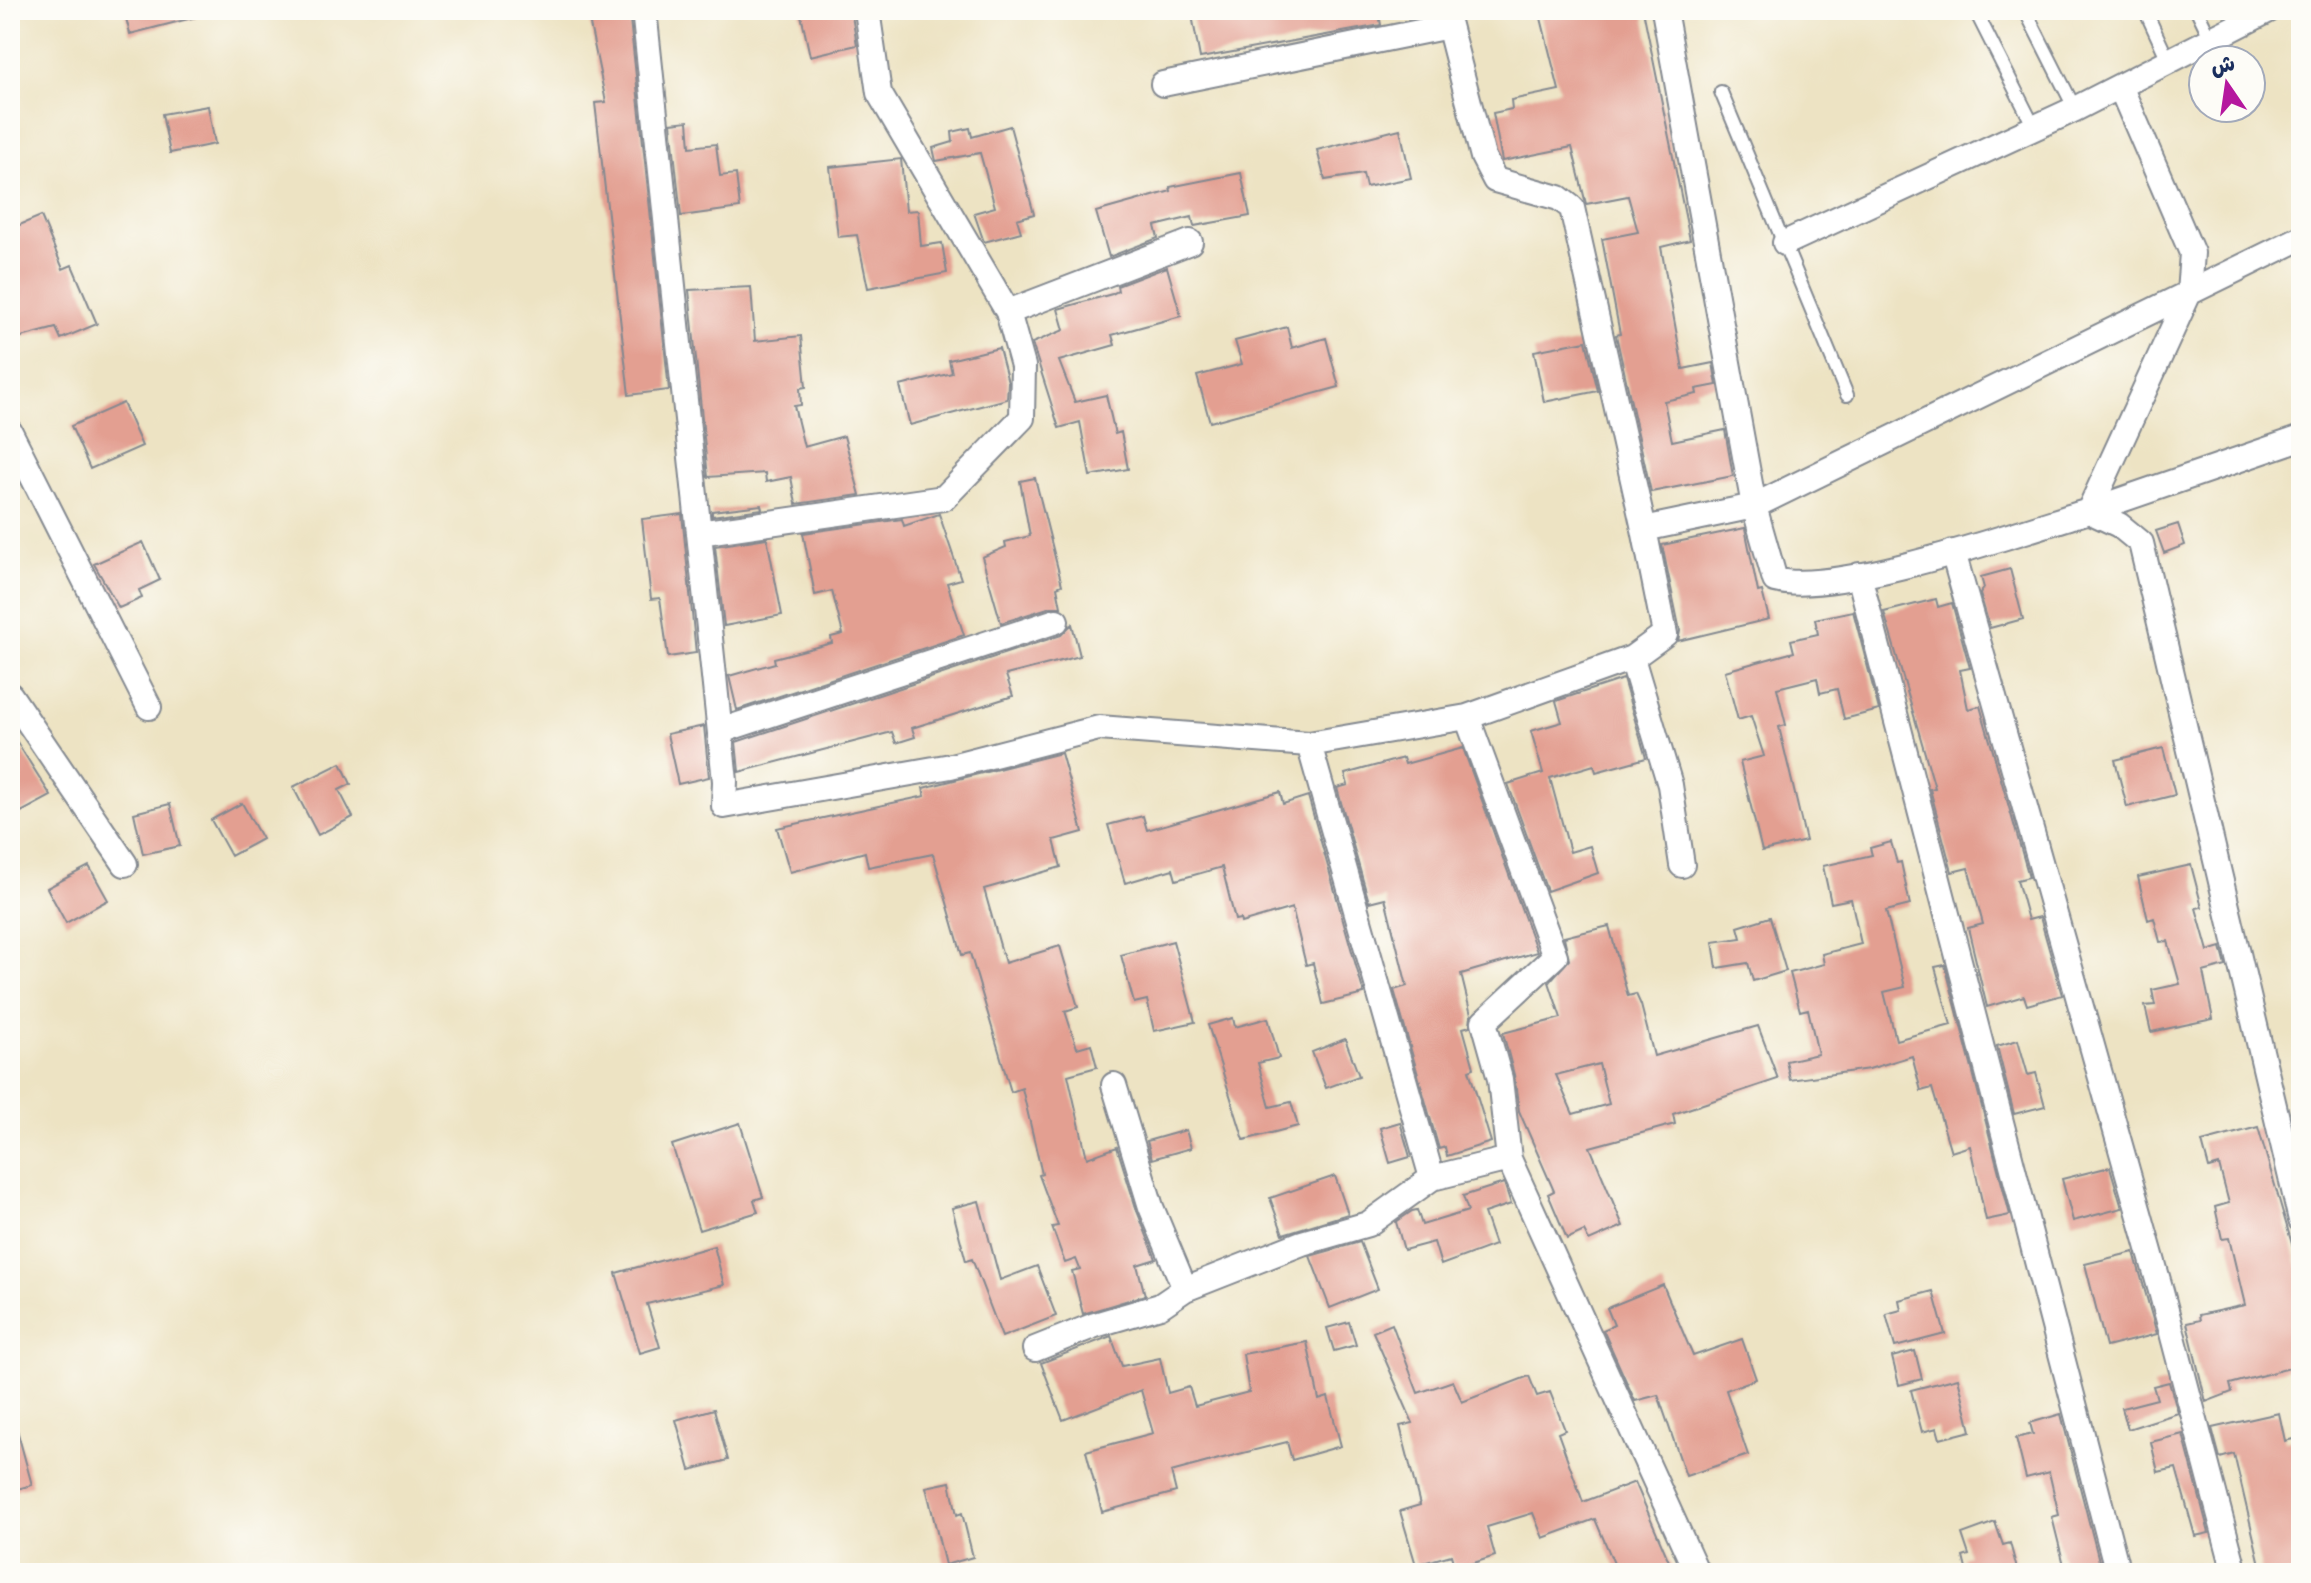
<svg xmlns="http://www.w3.org/2000/svg" width="2311" height="1583" font-family="Itim,'Playpen Sans Arabic',sans-serif">
  <style>
    .building { fill: #e39f91; fill-rule: evenodd }
    .lines { fill: none; stroke-linecap: round; stroke-linejoin: round }
    .lane-casing { stroke: #848990; stroke-width: 16 }
    .street-casing { stroke: #848990; stroke-width: 28 }
    .lane { stroke: #fff; stroke-width: 12 }
    .street { stroke: #fff; stroke-width: 24 }
  </style>
  <rect width="100%" height="100%" fill="#fdfcf7"/>
  <filter id="ink" filterUnits="userSpaceOnUse"><feTurbulence type="fractalNoise" baseFrequency=".0125" numOctaves="2"/><feDisplacementMap in="SourceGraphic" scale="16" xChannelSelector="R" yChannelSelector="G"/><feConvolveMatrix kernelMatrix="1 2 1 2 8 2 1 2 1" color-interpolation-filters="sRGB"/></filter>
  <filter id="wash" filterUnits="userSpaceOnUse"><feTurbulence type="fractalNoise" baseFrequency=".006" numOctaves="4" result="noise"/><feDisplacementMap in="SourceGraphic" scale="32" xChannelSelector="R" yChannelSelector="G"/><feGaussianBlur stdDeviation="1.8" result="paint"/><feColorMatrix in="noise" values="0 0 0 0 0 0 0 0 0 0 0 0 0 0 0 0 0 1.4 0 .05"/><feComposite in="paint" operator="in"/></filter>
  <g filter="url(#wash)">
    <rect width="100%" height="100%" fill="#ede3c3"/>
    <g id="blocks">
      <path class="building" d="M124 10H195L196 17 130 34Z
        M587 10H629L669 390 629 395 595 103 606 102Z
        M800 10H851L857 45 810 56Z
        M1191 10H1378L1381 25 1200 58Z
        M1539 10H1643L1690 240 1661 247 1683 369 1713 363 1717 385 1696 389 1697 394 1664 401 1672 441 1725 430 1733 476 1651 492 1616 335 1620 334 1602 239 1638 232 1628 196 1586 204 1572 147 1502 161 1493 113 1512 109 1511 100 1559 90Z
        M208 106 215 144 170 153 162 114Z
        M688 121 690 147 716 144 720 176 736 174 740 208 681 216 671 123Z
        M1010 126 1034 214 1017 219 1021 232 984 242 974 213 995 207 980 153 936 161 933 148 953 142 952 132 970 128 972 137Z
        M1400 129 1411 178 1366 187 1363 174 1325 180 1317 150Z
        M901 159 906 211 918 210 921 246 942 243 947 273 868 288 857 235 838 237 830 167Z
        M1241 173 1250 216 1194 226 1192 217 1155 226 1158 238 1109 257 1096 212 1171 191 1170 187Z
        M41 216 63 269 72 265 97 324 61 339 56 328 10 340V229Z
        M1167 267 1181 316 1112 335 1115 345 1059 361 1075 402 1106 395 1115 434 1121 432 1128 469 1090 476 1080 422 1059 428 1032 343 1064 330 1058 309 1112 294 1118 291 1117 286Z
        M751 287 755 341 801 336 806 387 800 388 801 405 794 406 804 447 844 436 860 495 796 504 791 477 766 482 765 473 708 477 689 290Z
        M1287 327 1292 348 1326 338 1339 387 1210 422 1197 376 1242 364 1235 341Z
        M1586 341 1598 391 1544 402 1534 351Z
        M999 348 1008 382 1007 399 910 425 900 386 952 373 949 360Z
        M123 403 142 446 90 469 71 426Z
        M1035 478 1062 585 1057 587 1061 607H1051L1001 623 982 557 1006 547 1005 542 1030 536 1020 481Z
        M761 505 762 509 712 516V511Z
        M682 514 696 653 668 657 660 598 651 599 642 519Z
        M939 514 961 579 947 583 964 635 737 710 729 676 775 663 774 658 832 643 831 637 843 634 832 591 815 595 803 533 902 519 904 526Z
        M2178 524 2185 545 2164 553 2156 531Z
        M1745 528 1758 592 1762 591 1769 619 1678 641 1680 631 1662 545Z
        M767 538 782 615 724 626 715 546Z
        M143 542 160 580 139 590 142 598 119 608 94 564Z
        M2010 569 2023 619 1990 628 1980 594 1984 588 1981 577Z
        M1936 599 1938 607 1952 603 1970 668 1960 670 1968 709 1980 706 2029 877 2017 880 2028 920 2040 917 2062 995 2027 1005 2024 996 1987 1007 1968 928 1983 924 1968 868 1952 872 1930 789 1935 788 1884 612Z
        M1853 611 1879 710 1844 719 1837 689 1820 693 1817 678 1777 688 1786 725 1779 727 1806 841 1762 851 1740 762 1764 756 1751 716 1738 720 1725 671 1794 652 1791 640 1818 634 1815 619Z
        M1072 624 1080 656 1006 675 1013 696 912 728 915 737 896 743 892 732 739 772 736 742 1061 635Z
        M1623 679 1646 758 1596 772 1594 765 1550 778 1570 852 1590 846 1598 873 1547 891 1508 784 1543 773 1531 731 1562 722 1556 701Z
        M704 726 709 777 678 784 667 734Z
        M10 731 51 796 10 818Z
        M1463 748 1537 952 1461 974 1471 1015 1470 1026 1463 1028 1474 1068 1469 1070 1491 1142 1447 1156 1445 1147 1439 1149 1394 990 1407 986 1385 898 1369 902 1337 788 1348 785 1345 774 1403 758 1405 764Z
        M2163 748 2175 795 2127 807 2115 760Z
        M1061 753 1083 832 1054 840 1061 867 984 889 1005 963 1060 946 1078 1007 1065 1011 1077 1048 1091 1044 1097 1067 1068 1075 1087 1158 1117 1147 1137 1211 1156 1259 1137 1265 1145 1295 1083 1314 1072 1271 1080 1269 1076 1259 1065 1263 1052 1227 1058 1226 1039 1175 1042 1174 1022 1088 1011 1092 970 953 962 955 933 854 868 867 865 852 790 872 777 828 925 796 923 788Z
        M341 763 351 784 339 790 353 817 318 835 293 787Z
        M1280 792 1283 804 1308 796 1364 994 1323 1004 1313 963 1306 965 1292 908 1241 923 1240 919 1235 920 1222 867 1176 880 1173 869 1125 883 1108 825 1143 816 1147 830Z
        M242 803 262 839 231 856 211 820Z
        M170 804 180 846 143 854 134 813Z
        M1891 842 1897 863 1901 862 1910 905 1886 911 1905 987 1884 992 1896 1040 1951 1025 1935 967 1945 965 2010 1215 1986 1220 1970 1146 1951 1152 1932 1088 1921 1091 1912 1056 1869 1069 1790 1080 1786 1061 1818 1054 1808 1009 1800 1011 1790 973 1824 964 1822 954 1861 944 1851 899 1831 903 1823 866 1872 855 1870 848Z
        M2191 865 2202 907 2196 908 2208 951 2221 947 2226 966 2203 972 2213 1019 2151 1032 2145 1006 2155 1005 2152 990 2180 984 2168 941 2160 942 2154 918 2148 920 2138 877Z
        M89 866 108 900 66 923 47 888Z
        M1770 917 1786 971 1753 981 1748 963 1717 968 1713 942 1741 938 1738 927Z
        M1609 926 1628 996 1636 994 1641 1005 1654 1056 1758 1026 1778 1079 1673 1114 1675 1124 1590 1147 1623 1226 1589 1241 1584 1231 1567 1239 1548 1194 1554 1191 1519 1111 1514 1075 1503 1033 1561 1018 1549 982 1569 960 1564 937ZM1599 1064 1609 1104 1573 1114 1556 1075Z
        M1173 941 1195 1022 1154 1031 1147 1000 1134 1003 1121 955Z
        M1233 1018 1235 1027 1268 1018 1279 1058 1258 1063 1270 1107 1291 1102 1298 1126 1244 1140 1208 1025Z
        M1345 1039 1359 1076 1326 1088 1312 1052Z
        M2018 1040 2028 1075 2036 1073 2045 1106 2014 1114 1997 1046Z
        M1400 1122 1410 1157 1390 1163 1380 1128Z
        M740 1123 763 1197 754 1200 758 1212 699 1230 672 1145Z
        M2258 1127 2301 1275V1365L2230 1384 2232 1392 2206 1402 2187 1323 2200 1320 2199 1315 2245 1305 2229 1238 2222 1239 2215 1207 2229 1203 2219 1165 2209 1168 2202 1142Z
        M1186 1130 1191 1148 1152 1159 1147 1141Z
        M2110 1167 2122 1208 2073 1221 2062 1179Z
        M1335 1176 1348 1214 1283 1234 1270 1198Z
        M1504 1183 1511 1204 1484 1213 1495 1245 1441 1265 1434 1242 1404 1250 1396 1222 1412 1211 1417 1210 1422 1225 1468 1211 1463 1196Z
        M979 1201 1000 1280 1037 1266 1056 1316 1002 1337 972 1259 966 1261 952 1208Z
        M1360 1242 1378 1289 1330 1308 1310 1256Z
        M714 1246 724 1285 647 1304 660 1347 640 1353 616 1273Z
        M2134 1252 2157 1334 2106 1347 2085 1264Z
        M1663 1285 1693 1356 1742 1339 1756 1379 1726 1390 1748 1455 1686 1476 1658 1395 1635 1401 1603 1330 1614 1325 1607 1308Z
        M1933 1291 1945 1334 1895 1347 1886 1314 1901 1310 1899 1300Z
        M1349 1322 1356 1345 1334 1351 1327 1328Z
        M1392 1324 1418 1393 1453 1381 1462 1402 1529 1376 1537 1396 1550 1392 1565 1430 1558 1433 1583 1502 1635 1482 1674 1573H1618L1595 1519 1543 1538 1533 1513 1487 1527 1495 1556 1455 1569 1451 1555 1416 1565 1400 1511 1420 1505 1400 1426 1413 1423 1373 1332Z
        M1111 1336 1122 1366 1160 1358 1168 1393 1189 1387 1195 1406 1249 1392 1243 1354 1307 1342 1319 1400 1328 1397 1341 1446 1292 1460 1287 1442 1219 1459 1171 1472 1176 1492 1102 1512 1086 1451 1153 1433 1141 1390 1063 1420 1041 1363Z
        M1915 1351 1922 1379 1899 1385 1892 1357Z
        M1958 1378 1971 1431 1940 1439 1937 1428 1922 1432 1911 1390Z
        M2169 1382 2178 1413 2128 1429 2122 1408 2157 1399 2153 1386Z
        M714 1409 728 1460 690 1470 676 1420Z
        M2279 1413 2285 1441 2301 1437V1573H2262L2234 1454 2220 1458 2212 1428Z
        M2061 1414 2096 1549 2102 1573H2066L2052 1517 2059 1515 2049 1472 2026 1478 2016 1438 2033 1434 2030 1423Z
        M16 1426 32 1485 10 1491V1427Z
        M2183 1434 2209 1533 2195 1536 2176 1468 2158 1472 2151 1442Z
        M950 1482 957 1515 962 1513 973 1557 945 1565 926 1487Z
        M1995 1522 2003 1545 2010 1543 2018 1573H1967L1963 1557 1969 1555 1962 1534Z"/>
    </g>
  </g>
  <g filter="url(#ink)">
    <use href="#blocks" fill-opacity="0" stroke="#848990" stroke-width="2"/>
    <g class="lines">
      <g class="lane-casing">
        <path id="lane" d="M1975 10 2034 127
          M2025 10 2075 109
          M2145 10 2169 62
          M2197 10 2211 39
          M1721 92 1847 395"/>
      </g>
      <g class="street-casing">
        <path id="street" d="M644 10 725 781 724 806 951 766 1099 728 1309 744 1467 717 1632 658 1665 634 1644 529 1754 506 2301 238
          M1445 10 1483 157 1495 180 1559 198 1572 208 1644 529
          M1664 10 1754 506 1775 580C1835 597 2022 531 2089 511L2119 525 2141 543 2301 1220
          M1163 84 1449 26
          M1785 243 2075 109 2269 10
          M1008 312 1190 242
          M10 432 149 707
          M2089 511 2189 293 2192 253 2120 86
          M2089 511 2301 438
          M699 533 944 498 1022 418 1023 366 1008 312 879 93 867 10
          M1953 552 2161 1291 2235 1573
          M1859 575 2118 1573
          M1632 658 1670 785 1682 865
          M10 695 125 864
          M1467 717 1555 956 1484 1022 1500 1079 1509 1159
          M720 731 1056 621
          M1309 744 1432 1178 1509 1159 1697 1573
          M1114 1085 1151 1207 1185 1289
          M1035 1349 1095 1325 1160 1306 1185 1289 1302 1243 1368 1224 1432 1178"/>
      </g>
      <use href="#lane" class="lane"/>
      <use href="#street" class="street"/>
    </g>
  </g>
  <rect width="2311" height="1583" fill="none" stroke="#fdfcf7" stroke-width="40"/>
  <g transform="translate(2227 84) rotate(347)"><circle r="38" fill="#fdfcf7" stroke="#a3aaba" stroke-width="2"/>
  <path d="M0-6L14 30L0 20L-14 30Z" fill="#b5179e"/>
  <text y="-12" font-size="22" font-weight="bold" text-anchor="middle" fill="#1b2f5e">ش</text>
  </g>
</svg>
